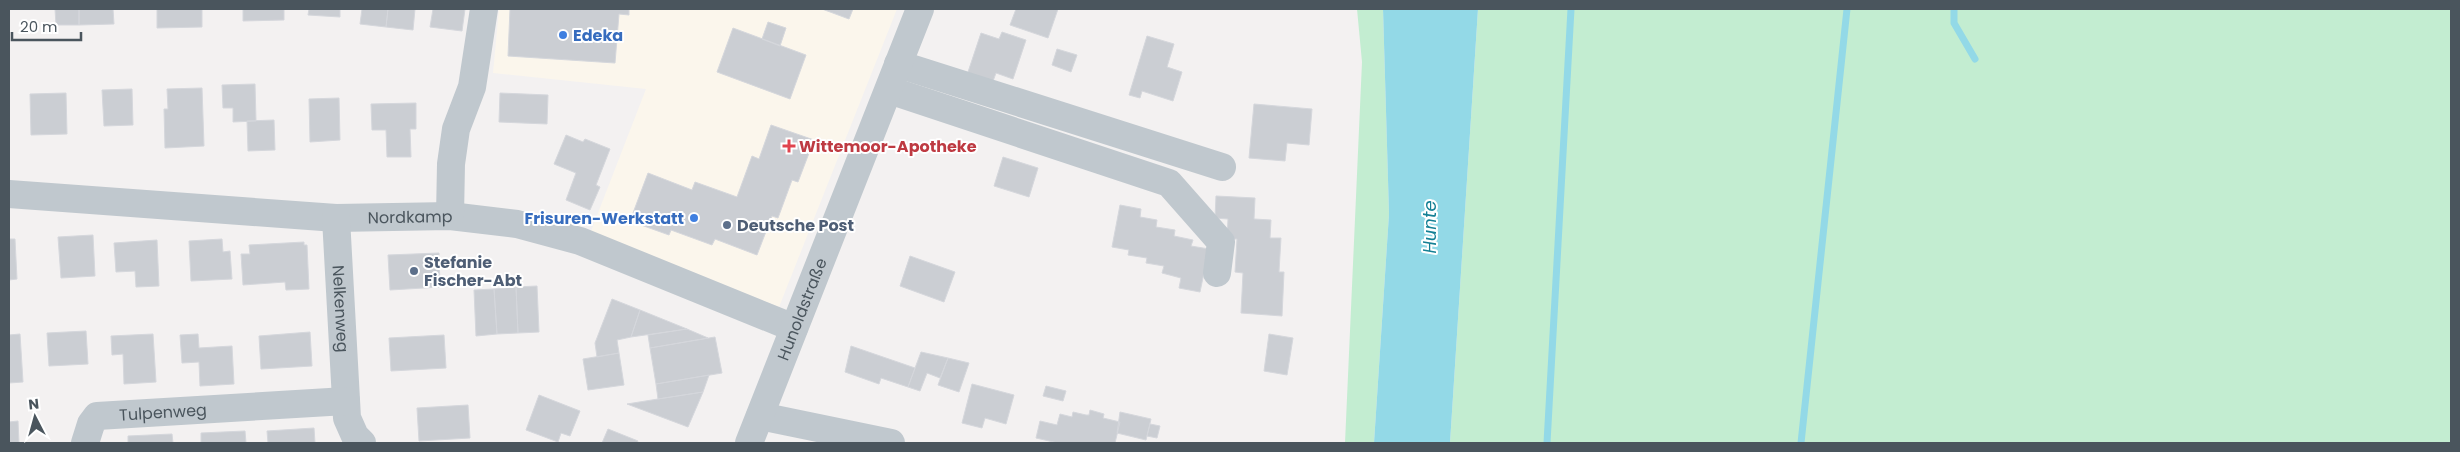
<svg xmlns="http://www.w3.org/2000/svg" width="2460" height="452" font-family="Poppins,sans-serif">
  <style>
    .commercial { fill: #fbf6ec }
    .green { fill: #c3edd1 }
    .water { fill: #93d9e7 }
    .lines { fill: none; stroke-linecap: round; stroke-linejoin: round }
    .stream { stroke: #93d9e7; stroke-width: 7 }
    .building { fill: #cbced3; stroke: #d5d7dc }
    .minor { stroke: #c0c8ce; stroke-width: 28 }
    .shop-dot { fill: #3f7fe0; stroke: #fff; stroke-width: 2 }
    .health-dot { fill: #e0444e; stroke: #fff; stroke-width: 2 }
    .service-dot { fill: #5c6f8a; stroke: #fff; stroke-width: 2 }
    .labels { text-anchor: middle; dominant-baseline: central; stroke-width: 4; stroke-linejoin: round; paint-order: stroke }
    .shop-label { font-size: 16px; font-weight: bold; fill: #366cbe; stroke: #fff; text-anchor: start }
    .health-label { font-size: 16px; font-weight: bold; fill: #be3a42; stroke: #fff; text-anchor: start }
    .street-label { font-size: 16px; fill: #4a555d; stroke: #fff }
    .service-label { font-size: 16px; font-weight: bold; fill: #4e5e75; stroke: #fff; text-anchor: start }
    .water-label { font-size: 18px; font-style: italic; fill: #158095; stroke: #fff }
  </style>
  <rect width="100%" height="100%" fill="#f3f1f1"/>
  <path class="commercial" d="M499 9H897L779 307 591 231 646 89 493 73Z"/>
  <path class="green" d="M1357 9H1383L1389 214 1374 443H1345L1362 62Z
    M1478 9H2451V443H1450Z"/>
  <path class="water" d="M1383 9H1478L1450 443H1374L1389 214Z"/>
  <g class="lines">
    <path class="stream" d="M1954 9V23L1975 59
      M1547 443 1571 9
      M1801 443 1847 9"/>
  </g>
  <path class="building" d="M55 9H79V25H56Z
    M79 9H113L114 24 79 25Z
    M157 9H202V27L157 28Z
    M243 9H284V20L243 21Z
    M309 9H340V17L308 15Z
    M362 9H388L386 27 360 24Z
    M388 9H415L413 30 386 27Z
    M433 9H465L462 31 430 27Z
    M510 9H629V15L619 14 615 63 508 56Z
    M822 9H853L849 19Z
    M1016 9H1058L1048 38 1010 25Z
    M768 22 786 28 780 46 762 39Z
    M733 28 806 55 790 99 717 72Z
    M1002 32 1026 40 1013 79 996 73 992 84 967 75 981 33 999 39Z
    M1147 36 1174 44 1167 67 1182 72 1173 101 1142 91 1140 98 1129 95Z
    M1057 49 1077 55 1071 72 1052 65Z
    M255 84 256 121 233 122V108H223L222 85Z
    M202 88 204 146 165 148 164 109H168L167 89Z
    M132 89 133 125 104 126 102 90Z
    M66 93 67 134 31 135 30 94Z
    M500 93 548 95 547 124 499 122Z
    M339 98 340 140 310 142 309 99Z
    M416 103V129H410L411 157H387L386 130H372L371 104Z
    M1254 104 1312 109 1309 145 1287 143 1285 161 1249 158Z
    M274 120 275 150 248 151 247 121Z
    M771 125 814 140 798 182 792 180 778 218 772 216 757 255 715 239 712 245 671 230 669 235 630 221 648 173 692 190 695 182 737 197 752 156 759 159Z
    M566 135 583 142 585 139 610 149 596 185 600 187 590 210 566 200 576 173 554 164Z
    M1003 157 1038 168 1029 197 994 186Z
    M1216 196 1255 198 1254 219 1271 220 1270 238H1281L1279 272H1284L1282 316 1241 313 1243 273 1235 272 1237 239H1227L1228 219 1215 218Z
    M1120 205 1141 209 1140 217 1157 220 1156 227 1175 230 1174 236 1193 240 1191 246 1209 249 1200 292 1179 288 1181 278 1162 273 1164 266 1146 263 1147 258 1128 255 1129 250 1112 247Z
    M93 235 95 276 61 278 58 237Z
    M9 239H15L17 279 9 280Z
    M222 239 223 252 230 251 232 279 191 281 189 241Z
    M157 240 159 286 136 287 135 271 116 272 114 243Z
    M304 242V245H307L309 289 286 290 285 282 243 285 241 254H250L249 245Z
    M439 253 440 287 390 290 388 255Z
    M910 256 955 272 944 302 900 286Z
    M537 286 539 332 518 333 516 287Z
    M516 287 518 333 497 334 494 289Z
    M494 289 497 334 476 336 474 290Z
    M612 299 640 310 631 337 617 340 619 353 597 357 595 343Z
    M640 310 687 329 631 337Z
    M687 329 708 338 650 348 648 335Z
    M86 331 88 364 49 366 47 333Z
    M310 332 312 366 261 369 259 336Z
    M20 334 23 382 9 383V335Z
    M153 334 156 382 124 384 123 354 112 355 111 336Z
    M198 334 199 348 232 346 234 384 200 386 199 362 182 363 180 335Z
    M1269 334 1293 338 1287 375 1264 371Z
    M444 335 446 368 391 371 389 338Z
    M715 337 722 373 656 384 650 348Z
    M851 346 915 368 908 387 881 378 879 384 845 372Z
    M921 352 948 358 940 378 927 373 920 391 908 387Z
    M619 353 624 385 588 390 583 359Z
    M948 358 969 363 959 392 938 385Z
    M709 375 703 392 658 399 656 384Z
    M972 384 1014 395 1006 424 985 418 982 428 962 423Z
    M1046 386 1066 391 1063 401 1043 396Z
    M703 392 688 427 627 404 658 399Z
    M539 395 580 411 570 436 561 433 558 442 526 430Z
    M468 405 470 438 419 441 417 408Z
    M1090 410 1104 414 1103 418 1120 422 1115 443H1058L1036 438 1040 421 1057 425 1060 414 1072 417 1073 412 1086 415H1089Z
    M1120 412 1151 419 1146 440 1117 433Z
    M18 421 19 443H9V422Z
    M1150 424 1160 426 1157 438 1147 436Z
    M314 428 315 443H268L267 431Z
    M608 429 638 441 637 443H602Z
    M245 431 246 443H201V433Z
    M172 434 173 443H128V436Z"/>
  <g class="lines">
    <g class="minor">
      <path d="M898 64 1222 167"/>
      <path d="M889 90 1169 183 1221 242 1217 273"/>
      <path id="s1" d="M9 194 336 218 450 216 517 224 580 241 794 328"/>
      <path d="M450 216 451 164 456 129 472 87 484 9"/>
      <path id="s2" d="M336 218 347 418 355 436 362 443"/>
      <path d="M760 416 891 443"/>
      <path id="s3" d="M85 443 91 424 97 416 346 401"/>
      <path id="s4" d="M749 443 920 9"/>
    </g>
  </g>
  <g class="shop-dot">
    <circle cx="563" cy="35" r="5"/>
    <circle cx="694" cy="218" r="5"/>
  </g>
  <path class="health-dot" d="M786.5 138.5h5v5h5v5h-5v5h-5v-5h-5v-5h5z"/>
  <g class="service-dot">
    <circle cx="727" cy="225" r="5"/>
    <circle cx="414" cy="271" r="5"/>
  </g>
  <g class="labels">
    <g class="shop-label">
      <text x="573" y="35">Edeka</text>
      <text x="684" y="218" text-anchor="end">Frisuren-Werkstatt</text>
    </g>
    <g class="health-label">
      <text x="799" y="146">Wittemoor-Apotheke</text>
    </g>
    <g class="street-label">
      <text stroke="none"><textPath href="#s1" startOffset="402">Nordkamp</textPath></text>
      <text stroke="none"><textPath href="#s2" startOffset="91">Nelkenweg</textPath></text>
      <text stroke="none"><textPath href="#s4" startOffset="144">Hunoldstraße</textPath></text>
      <text stroke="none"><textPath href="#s3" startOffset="96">Tulpenweg</textPath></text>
    </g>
    <g class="service-label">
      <text x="737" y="225">Deutsche Post</text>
      <text x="424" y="262">Stefanie<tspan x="424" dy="18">Fischer-Abt</tspan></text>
    </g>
    <g class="water-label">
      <text transform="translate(1429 227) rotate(-90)">Hunte</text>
    </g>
  </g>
  <rect width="2460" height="452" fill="none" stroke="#4a555d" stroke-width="20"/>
  <g transform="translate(35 417) rotate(354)" stroke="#ffffff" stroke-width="4" paint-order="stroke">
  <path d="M0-4L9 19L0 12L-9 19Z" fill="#4a555d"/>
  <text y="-8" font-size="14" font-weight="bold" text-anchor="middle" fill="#4a555d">N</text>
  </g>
  <path d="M12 32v8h69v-8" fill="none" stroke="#4a555d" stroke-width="2.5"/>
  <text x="20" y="32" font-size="15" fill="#4a555d" stroke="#ffffff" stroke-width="4" paint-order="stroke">20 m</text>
</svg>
